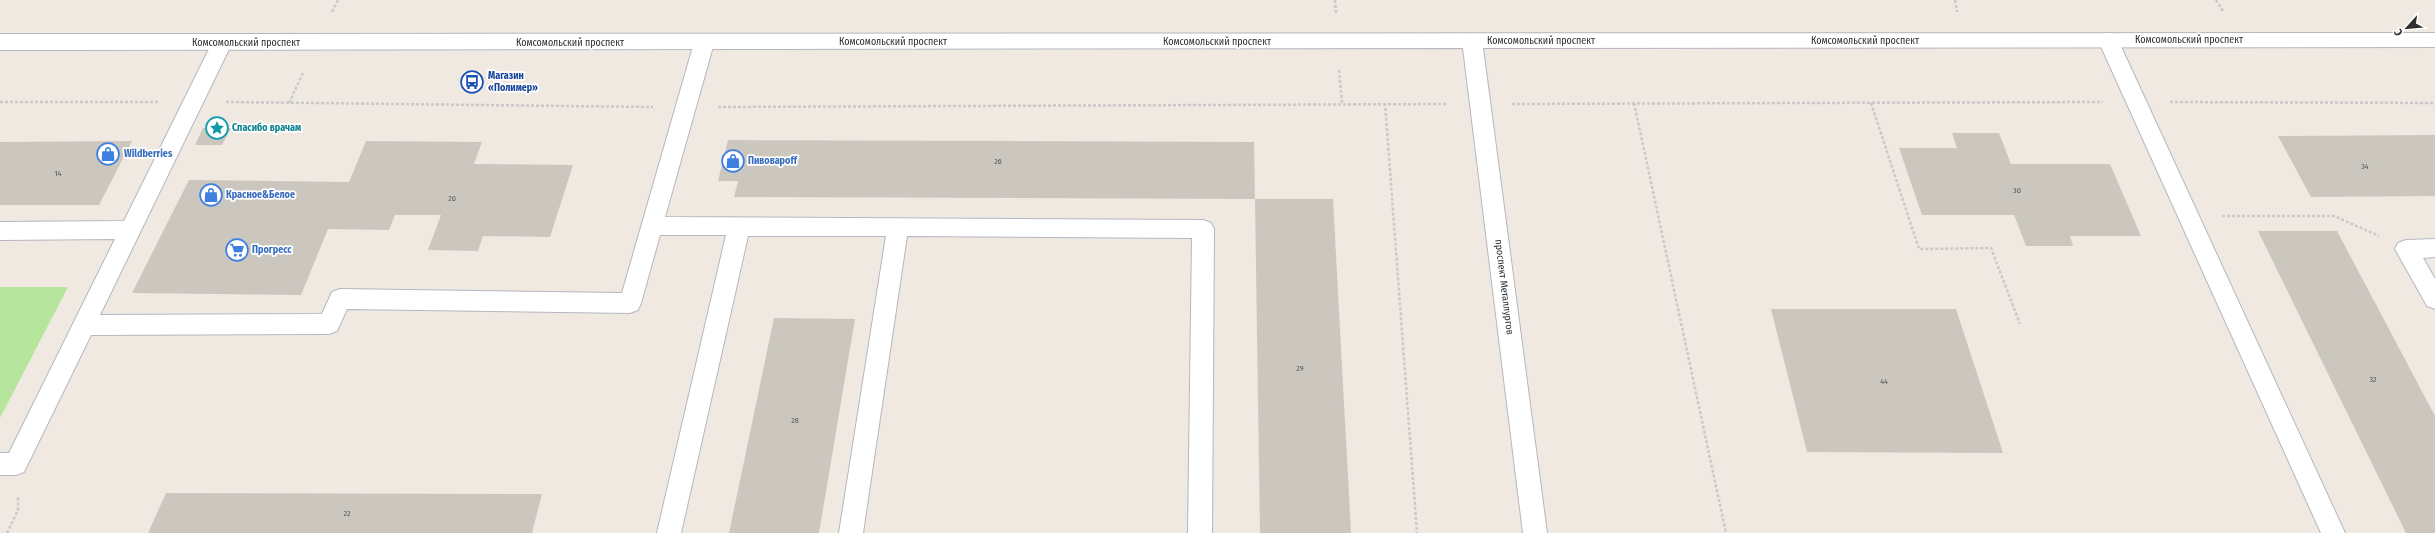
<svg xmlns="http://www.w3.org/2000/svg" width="2435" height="533" font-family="'Fira Sans Condensed',sans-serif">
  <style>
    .green { fill: #b6e59e }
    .building { fill: #cbc7bf }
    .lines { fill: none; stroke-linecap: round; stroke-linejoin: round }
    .lane-casing { stroke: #b4b7c1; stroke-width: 2 }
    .secondary-casing { stroke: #b4b7c1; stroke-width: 2 }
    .path { stroke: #c9c9c9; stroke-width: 2.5; stroke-dasharray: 3 2; stroke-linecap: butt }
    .lane { fill: #fff; fill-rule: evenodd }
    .secondary { fill: #fff; fill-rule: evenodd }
    .labels { text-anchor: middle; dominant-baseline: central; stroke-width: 3.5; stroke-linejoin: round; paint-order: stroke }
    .number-label { font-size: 8px; fill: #555452 }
    .street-label { font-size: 10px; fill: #2e2e2e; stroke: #fff }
    .transit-label { font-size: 10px; font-weight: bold; fill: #164399; stroke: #fff; text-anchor: start }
    .culture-label { font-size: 10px; font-weight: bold; fill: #0d838f; stroke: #fff; text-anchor: start }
    .shop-label { font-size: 10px; font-weight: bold; fill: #366cbe; stroke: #fff; text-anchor: start }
  </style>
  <rect width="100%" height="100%" fill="#efe9e1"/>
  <path class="green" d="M0 287H68L0 418Z"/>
  <path class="building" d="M203 128H231L222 145H195Z
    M1952 133H1999L2011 164H2110L2141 236H2070L2073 246H2026L2014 215H1922L1899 148H1957Z
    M2435 135V196L2311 197 2278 136Z
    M728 140 1254 142 1255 199 734 197 738 181H718Z
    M132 141 99 205H0V142Z
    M366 141 482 142 474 164 573 165 550 237 483 236 478 251 428 250 441 215H395L389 230 328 229 301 295 132 293 189 180 349 182Z
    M1255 199H1333L1351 533H1260Z
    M2258 231H2337L2435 416V533H2406Z
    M1771 309H1956L2003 453 1807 452Z
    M774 318 855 319 819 533H729Z
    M166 493 542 494 532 533H148Z"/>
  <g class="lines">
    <g class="lane-casing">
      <path id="lane" d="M2108 33 2115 35 2118 40 2345 533H2321L2098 40 2101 35Z
        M222 35 229 38 232 43 100 315 322 314 332 292 340 289 622 293 694 43 697 38 704 35 711 38 714 43 665 217 1203 220 1211 223 1214 229 1212 533H1188L1192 238 907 236 863 533H839L886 236H748L681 533H657L726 235H660L641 303 638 310 630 313 347 309 337 331 329 334 91 335 24 472 16 475H0V453H9L115 239 0 240V222L124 221 212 43 215 38Z
        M2435 239V257L2423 258 2435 279V309L2427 306 2395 249 2398 243 2406 240Z"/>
    </g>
    <g class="secondary-casing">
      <path id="secondary" d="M2435 33V47L1483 48 1547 533H1523L1463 48 0 50V34Z"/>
    </g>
    <path class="path" d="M1335 0 1336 13
      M1955 0 1957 12
      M2216 0 2223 11
      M332 12 338 0
      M1339 70 1342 103
      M0 102H159
      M226 102 653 107
      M2170 102 2435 103
      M289 103 303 73
      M1385 103 1417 533
      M1634 103 1726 533
      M1871 103 1919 249 1991 248 2020 324
      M1512 104 2103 102
      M718 107 1447 104
      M2222 216H2334L2379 236
      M7 533 18 510V496"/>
    <use href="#lane" class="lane"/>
    <use href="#secondary" class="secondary"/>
  </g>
  <defs>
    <g id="bus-ring" transform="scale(1.15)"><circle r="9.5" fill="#fff" stroke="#1a4fb4" stroke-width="1.5"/><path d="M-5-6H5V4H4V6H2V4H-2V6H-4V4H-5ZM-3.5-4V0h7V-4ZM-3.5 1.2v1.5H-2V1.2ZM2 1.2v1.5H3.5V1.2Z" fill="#1a4fb4"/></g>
    <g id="sight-ring" transform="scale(1.15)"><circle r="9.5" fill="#fff" stroke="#0f9aa8" stroke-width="1.5"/><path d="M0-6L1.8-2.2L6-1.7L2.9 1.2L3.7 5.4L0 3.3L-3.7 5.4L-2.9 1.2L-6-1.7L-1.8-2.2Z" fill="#0f9aa8"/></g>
    <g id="shop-ring" transform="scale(1.15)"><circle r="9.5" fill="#fff" stroke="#3f7fe0" stroke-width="1.5"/><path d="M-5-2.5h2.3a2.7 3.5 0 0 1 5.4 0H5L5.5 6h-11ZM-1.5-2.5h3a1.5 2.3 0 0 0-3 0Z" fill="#3f7fe0"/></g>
    <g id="supermarket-ring" transform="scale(1.15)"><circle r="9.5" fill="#fff" stroke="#3f7fe0" stroke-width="1.5"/><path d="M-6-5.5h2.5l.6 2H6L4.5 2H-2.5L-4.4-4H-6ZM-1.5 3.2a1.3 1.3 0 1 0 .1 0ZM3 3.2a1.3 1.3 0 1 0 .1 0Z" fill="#3f7fe0"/></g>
  </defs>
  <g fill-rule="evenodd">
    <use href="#bus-ring" x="472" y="82"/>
    <use href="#sight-ring" x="217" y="128"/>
    <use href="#shop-ring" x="108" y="154"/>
    <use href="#shop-ring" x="733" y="161"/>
    <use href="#shop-ring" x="211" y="195"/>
    <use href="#supermarket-ring" x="237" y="250"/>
  </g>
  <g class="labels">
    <g class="number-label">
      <text x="998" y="161">26</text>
      <text x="2365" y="166">34</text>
      <text x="58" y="173">14</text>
      <text x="2017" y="190">30</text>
      <text x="452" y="198">20</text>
      <text x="1300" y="368">29</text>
      <text x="2373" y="379">32</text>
      <text x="1884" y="381">44</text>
      <text x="795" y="420">28</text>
      <text x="347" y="513">22</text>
    </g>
    <g class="street-label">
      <text x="2189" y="40">Комсомольский проспект</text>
      <text x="1541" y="41">Комсомольский проспект</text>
      <text x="1865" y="41">Комсомольский проспект</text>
      <text x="893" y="42">Комсомольский проспект</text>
      <text x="1217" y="42">Комсомольский проспект</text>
      <text x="246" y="43">Комсомольский проспект</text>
      <text x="570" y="43">Комсомольский проспект</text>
      <text transform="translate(1504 287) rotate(83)">проспект Металлургов</text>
    </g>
    <g class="transit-label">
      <text x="488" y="76">Магазин<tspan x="488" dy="12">«Полимер»</tspan></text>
    </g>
    <g class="culture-label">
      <text x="232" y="128">Спасибо врачам</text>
    </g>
    <g class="shop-label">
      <text x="124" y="154">Wildberries</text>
      <text x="748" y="161">Пивовароff</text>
      <text x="226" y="195">Красное&amp;Белое</text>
      <text x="252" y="250">Прогресс</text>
    </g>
  </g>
  <g transform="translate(2407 28) rotate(243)" stroke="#ffffff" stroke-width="3" paint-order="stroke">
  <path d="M0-3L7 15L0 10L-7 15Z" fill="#2e2e2e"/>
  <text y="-6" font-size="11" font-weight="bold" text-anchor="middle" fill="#2e2e2e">С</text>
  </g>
</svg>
